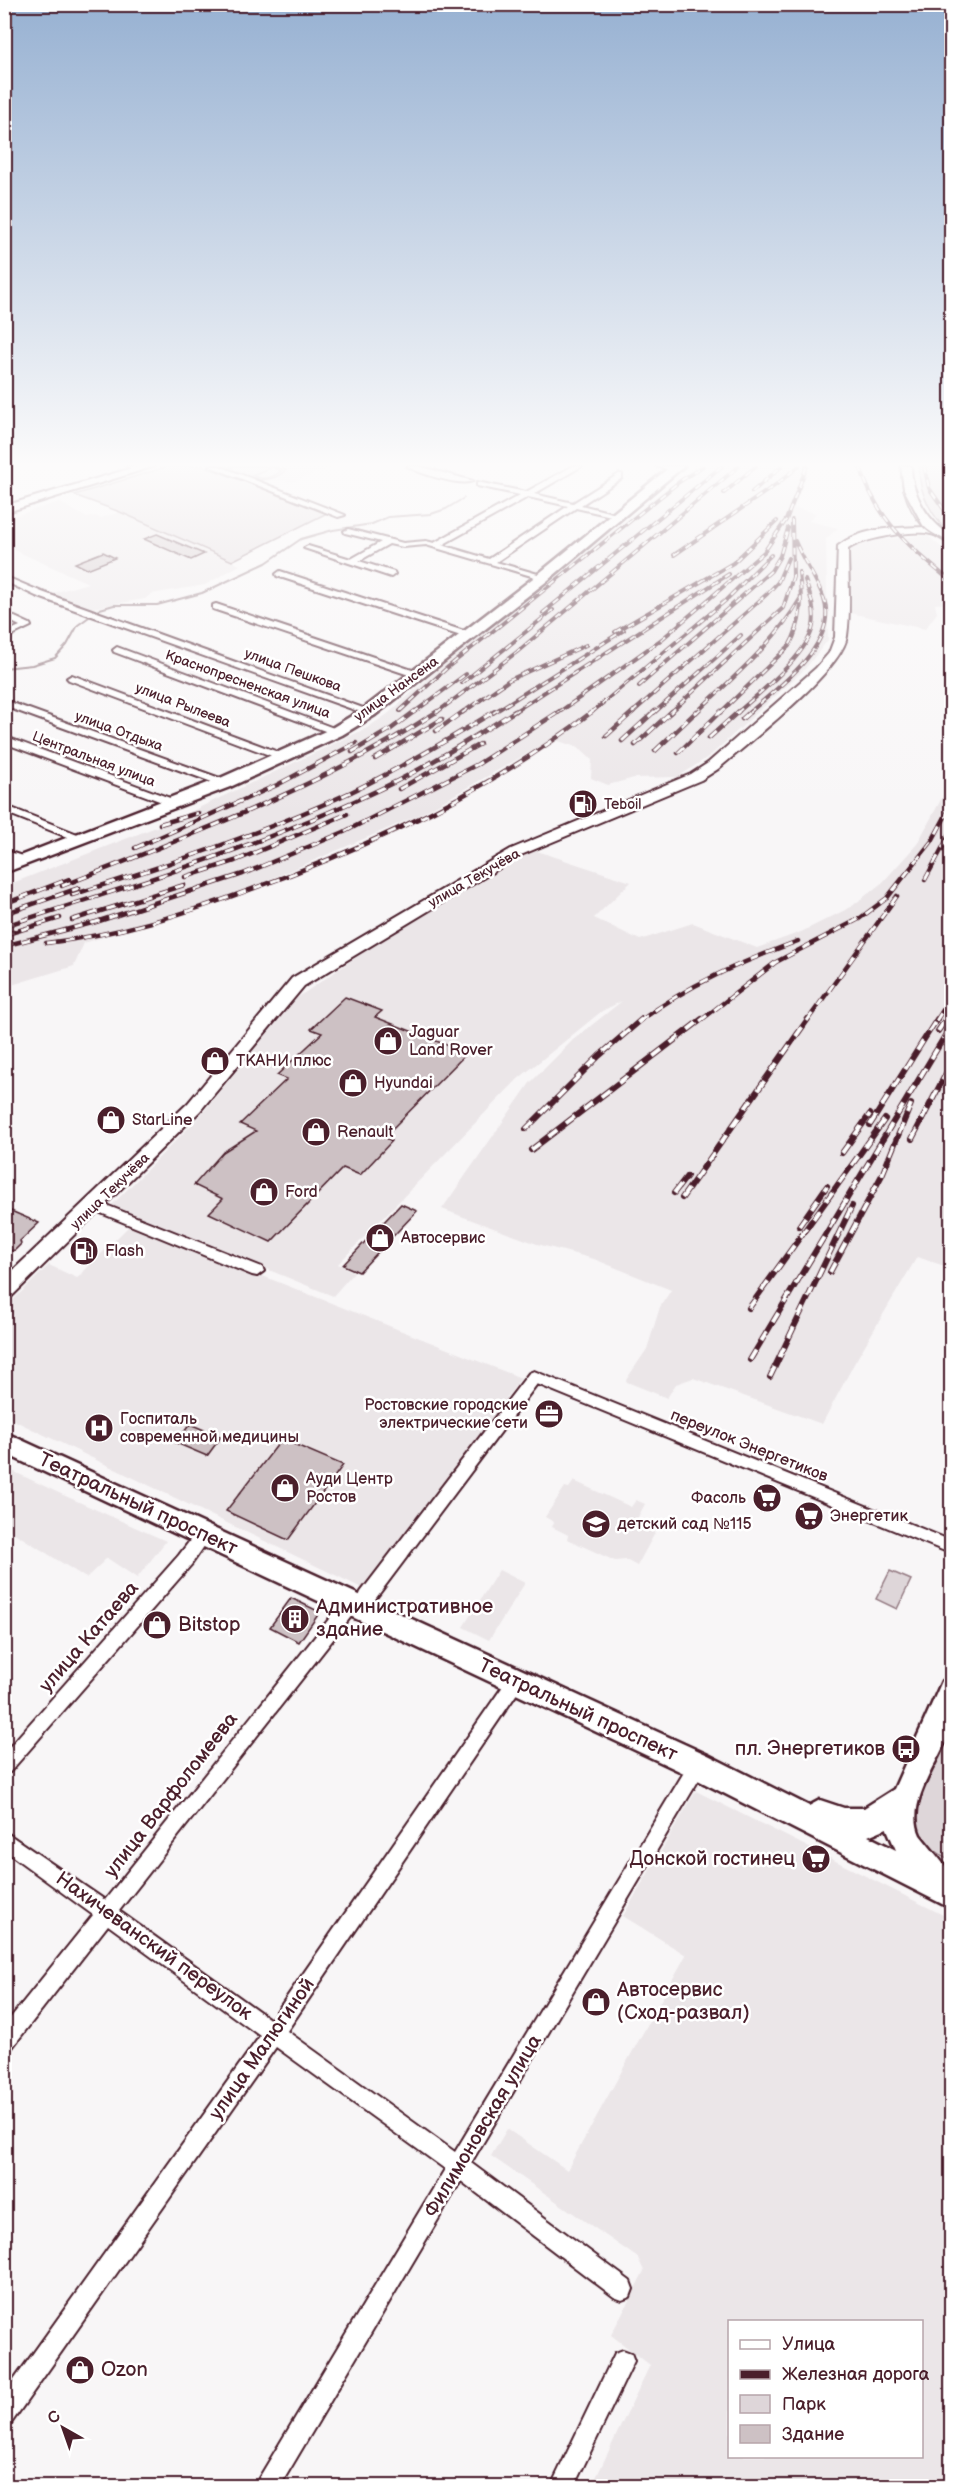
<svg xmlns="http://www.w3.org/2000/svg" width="956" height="2491" font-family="'Balsamiq Sans',sans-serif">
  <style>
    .built { fill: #ebe6e8; fill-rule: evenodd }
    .green { fill: #ded6d9; stroke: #947a82; stroke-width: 1.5 }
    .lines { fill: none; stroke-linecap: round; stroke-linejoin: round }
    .stream { stroke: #8f747b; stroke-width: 2 }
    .building { fill: #cdc1c4; stroke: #4a1f2b; stroke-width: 1.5 }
    .minor-casing { stroke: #4a1f2b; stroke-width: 4 }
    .secondary-casing { stroke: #4a1f2b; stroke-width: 4 }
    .primary-casing { stroke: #4a1f2b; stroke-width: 5 }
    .minor { fill: #fff; fill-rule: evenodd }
    .secondary { fill: #fff; fill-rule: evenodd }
    .primary { fill: #fff; fill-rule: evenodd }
    .tram { stroke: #4a1f2b; stroke-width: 1.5 }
    .rail-far2-casing { stroke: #4a1f2b; stroke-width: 4 }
    .rail-far1-casing { stroke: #4a1f2b; stroke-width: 4.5 }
    .rail-casing { stroke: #4a1f2b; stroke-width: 6 }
    .rail-far2 { stroke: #fff; stroke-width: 2; stroke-dasharray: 7; stroke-linecap: butt }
    .rail-far1 { stroke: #fff; stroke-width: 3; stroke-dasharray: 9; stroke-linecap: butt }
    .rail { stroke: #fff; stroke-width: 4; stroke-dasharray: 11; stroke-linecap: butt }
    .labels { text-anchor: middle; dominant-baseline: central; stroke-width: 5; stroke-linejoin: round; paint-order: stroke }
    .far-street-label { font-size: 14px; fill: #4a1f2b; stroke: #fff }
    .far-poi-label { font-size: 14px; fill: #4a1f2b; stroke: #fff; text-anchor: start }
    .poi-label { font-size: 16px; fill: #4a1f2b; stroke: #fff; text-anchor: start }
    .street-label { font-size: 16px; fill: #4a1f2b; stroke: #fff }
    .near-street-label { font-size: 20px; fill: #4a1f2b; stroke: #fff }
    .near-poi-label { font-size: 20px; fill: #4a1f2b; stroke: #fff; text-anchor: start }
  </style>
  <rect width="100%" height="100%" fill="#f8f6f7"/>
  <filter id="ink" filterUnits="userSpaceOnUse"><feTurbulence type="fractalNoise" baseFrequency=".0167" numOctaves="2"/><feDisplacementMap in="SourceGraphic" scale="12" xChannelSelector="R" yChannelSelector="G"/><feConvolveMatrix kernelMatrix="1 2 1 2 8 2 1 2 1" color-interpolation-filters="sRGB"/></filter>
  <g filter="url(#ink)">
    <path class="built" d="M219 466H335L292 482 272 479 262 483Z
      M695 466H810L794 508 816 513 809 521 838 528 826 539 828 640 805 669 711 755 678 777 634 778 608 785 591 778 592 760 579 748 553 739 417 816 227 898 84 943 74 966 5 987V886L169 822 367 728 389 713 474 637Z
      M59 502 87 518 95 516 100 518 120 512 240 565 205 585 151 594 145 599 91 608 50 594 88 583 5 546V519Z
      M927 535 941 547 951 551V603L935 604 937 613 925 629 850 613 849 543Z
      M951 781V1268L917 1257 855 1362 822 1424 693 1378 676 1384 667 1398 627 1382 626 1380 647 1349 660 1307 671 1290 594 1259 537 1244 442 1209 530 1083 573 1040 622 1001 602 1011 518 1079 338 1264 354 1272 333 1296 111 1206 199 1117 297 998 377 943 534 850 631 882 594 918 640 940 693 923 757 948 801 932 851 907 883 882 917 844Z
      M131 1224 521 1378 364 1589 5 1416 4 1309 49 1265 77 1278Z
      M4 1467 61 1494 166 1541 137 1578 107 1558 86 1578 5 1527Z
      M574 1481 631 1507 636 1500 645 1504 638 1517 639 1526 655 1533 637 1566 626 1560 615 1561 567 1539 568 1535 552 1527 554 1522 545 1517 565 1487 569 1488Z
      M499 1570 525 1583 489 1640 463 1627Z
      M696 1791 951 1919V2486H592L650 2365 611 2335 644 2271 638 2258 491 2156 507 2129 567 2170 686 1955 623 1916ZM730 2322H922V2456H730Z"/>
    <path class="green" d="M170 466H203L327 513 232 561 120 512 74 495Z
      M223 466 234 468 231 466H264L270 468 252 475C262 481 272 478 281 471L270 466 286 470C266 489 244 475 223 466Z
      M920 466H951V535C934 519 916 490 920 466Z
      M890 1571 911 1580 897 1609 876 1599Z
      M951 1727V1861C903 1834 912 1812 932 1769 937 1756 942 1738 951 1727Z"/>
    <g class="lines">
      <path class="stream" d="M4 668 32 665 55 658 67 645 78 625 100 609 114 605H157L202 593 266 563 301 539 333 530 372 524 388 517 431 514 446 509 464 498"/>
    </g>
    <path class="building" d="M157 534 204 554 191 560 144 539Z
      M103 552 115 558 87 569 75 563Z
      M345 997 382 1011 375 1017 467 1053 384 1137 392 1141 360 1175 343 1168 271 1242 209 1213 223 1199 194 1185 223 1152 256 1131 240 1124 287 1079 277 1075 322 1033 311 1029Z
      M401 1204 417 1211 359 1272 343 1265Z
      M4 1208 39 1223 20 1241 21 1244 15 1250 4 1252Z
      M84 1244 95 1249 83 1259 73 1254Z
      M190 1424 221 1437 207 1456 176 1443Z
      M282 1439 343 1465 288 1540 226 1511Z
      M291 1598 320 1612 299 1642 270 1627Z"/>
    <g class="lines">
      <g class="minor-casing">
        <path id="minor" d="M127 466H135L136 467 132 469Z
          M209 466H219L345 515 338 517Z
          M407 466H418L473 481C461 487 418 473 407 466Z
          M573 466H582L534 494 573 503 619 474H622V478L581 505 624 516 620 518 576 508 496 562 545 576V580L426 545 403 547 389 544 359 561 394 572 395 574 391 577 304 548 308 546 351 559 381 542 345 533 344 531 348 529 403 543 426 541 434 543 520 495 477 486V482L526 492ZM528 497 568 506 489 559 442 545Z
          M656 466H670L678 469 674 471Z
          M280 571 470 633 471 635 464 637 277 576 276 574Z
          M4 576 42 592 374 712 366 714 36 596 4 581Z
          M216 604 421 673 423 675 415 677 213 609V605Z
          M4 612 30 624 31 626 4 639V633L20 626 4 618Z
          M117 647 339 730 341 732 333 734 114 652 113 650Z
          M72 675 286 755 288 757 280 759 69 680 67 678Z
          M4 700 228 781 229 783 224 786 220 785 4 706Z
          M4 736 178 801 179 803 174 806 170 805 4 743Z
          M4 805 85 837 86 839 81 842 77 841 4 812Z
          M4 850 28 858 29 860 24 863 4 857Z
          M96 1201 262 1267 264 1271 257 1276 252 1275 91 1209 89 1206 91 1203Z
          M534 1371 952 1541V1554L537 1384 373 1602 367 1604 361 1602 359 1597 361 1592 529 1373Z
          M204 1528 210 1530 212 1535 191 1565 10 1772 4 1774V1753L179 1555 198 1530Z
          M351 1597 357 1599 359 1604 357 1609 119 1911 271 2020 510 1676 516 1673 522 1676 524 1681 522 1686 287 2031 455 2152 692 1759 698 1757 704 1759 707 1765 704 1771 471 2163 630 2281 633 2289 630 2297 622 2300 614 2297 461 2181 280 2486H256L259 2478 445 2169 276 2047 12 2422 4 2425V2394L260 2036 108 1925 11 2049 4 2052V2026L93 1915 4 1850V1831L105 1900 345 1599Z
          M623 2350 631 2353 634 2361 574 2486H551L615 2353Z"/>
      </g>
      <g class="secondary-casing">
        <path id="secondary" d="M139 466H155L4 513V506Z
          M901 466H911C911 493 928 523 952 536V544C944 542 938 535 931 534 914 529 862 539 848 549 848 577 851 608 847 636 843 670 747 744 718 769L701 780 521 855 304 986 200 1111 11 1297 4 1299V1279L188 1103 292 978 511 849 691 774 708 763 816 668 829 653 835 637 838 546C862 527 895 528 924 527L904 489Z"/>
      </g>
      <g class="primary-casing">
        <path id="primary" d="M671 466H684L547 581 375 715 342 735 230 787 4 873V862L218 779 330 729 363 709 537 575Z
          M4 1432 708 1755 809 1806 820 1800 844 1808H864L894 1789 942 1681 952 1677C952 1692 954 1710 951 1725 944 1758 904 1800 920 1835L950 1872 952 1909 688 1775 4 1453ZM887 1828V1829L896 1850 868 1836Z"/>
      </g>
      <use href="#minor" class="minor"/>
      <use href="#secondary" class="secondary"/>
      <use href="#primary" class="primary"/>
      <path class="tram" d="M901 466C899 486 910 517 927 530 934 536 944 539 952 544"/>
      <g class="rail-far2-casing">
        <path id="rail-far2" d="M860 466C875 518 911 549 952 582
          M924 466 929 488 952 521
          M752 492 782 466
          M724 493 756 466
          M674 555 777 484 799 466
          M543 613 722 466
          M615 632 733 563 777 521
          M462 683 553 610
          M639 686 771 571 780 556 788 528
          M400 711 448 667 679 482 703 466
          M413 713 466 674
          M436 713 517 652 739 466
          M462 713 509 680 586 645
          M493 713 624 630
          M512 713 729 574
          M558 713 662 639 764 552 786 520 807 466
          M591 713 725 601 771 555
          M632 713 767 594 778 582 788 558
          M654 713 741 635
          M670 713 783 608 793 577 792 520
          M696 713C733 677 774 644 800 599
          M720 713 789 646C803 622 802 599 799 572
          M737 713C759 693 808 655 813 626 816 610 810 595 805 580
          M749 713C778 687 839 644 824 599 817 579 803 561 795 541"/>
      </g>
      <g class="rail-far1-casing">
        <path id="rail-far1" d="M742 719 751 711
          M436 731 464 711
          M606 736 634 711
          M709 738 739 711
          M622 741 655 711
          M635 745 672 711
          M655 751 697 711
          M352 752 391 729 415 711
          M678 753 721 711
          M375 759 442 719
          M399 789 480 744
          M160 824 198 813
          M135 848 277 785 356 743
          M185 877 235 861 347 814
          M925 880 952 830
          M62 886C192 835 321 787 438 711
          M72 895C167 865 261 834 351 792 401 768 448 740 495 711
          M4 904 69 879
          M4 914 79 888
          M72 920 184 885
          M4 926C137 884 271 843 397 781 438 760 476 736 515 711
          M4 935 60 918
          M46 943C117 935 185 914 252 889 371 846 492 790 593 711
          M4 946 96 922 243 874 344 832 478 764 560 711
          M640 1021C689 984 742 962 798 941
          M700 1021 776 962 859 919 887 898 932 841 952 804
          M807 1021 897 896
          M936 1021 952 996
          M945 1021 952 1010"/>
      </g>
      <g class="rail-casing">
        <path id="rail" d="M938 1031 946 1019
          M870 1125 937 1019
          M526 1129 599 1056 642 1019
          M912 1139 952 1062
          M531 1150 702 1019
          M842 1153 870 1114
          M674 1193 687 1176
          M682 1198 808 1019
          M799 1226 827 1186
          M830 1272 882 1175 911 1104
          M749 1308 885 1119
          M750 1360 952 1024
          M770 1377 852 1206"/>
      </g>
      <use href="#rail-far2" class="rail-far2"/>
      <use href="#rail-far1" class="rail-far1"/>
      <use href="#rail" class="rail"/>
    </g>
  </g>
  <linearGradient id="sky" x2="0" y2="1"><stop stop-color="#97b1d2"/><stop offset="0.57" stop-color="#fcfbfb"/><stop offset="1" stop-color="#fcfbfb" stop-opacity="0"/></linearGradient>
  <rect width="956" height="815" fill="url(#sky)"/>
  <defs>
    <g id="fuel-disc" transform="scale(1.5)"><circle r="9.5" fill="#4a1f2b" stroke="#fff"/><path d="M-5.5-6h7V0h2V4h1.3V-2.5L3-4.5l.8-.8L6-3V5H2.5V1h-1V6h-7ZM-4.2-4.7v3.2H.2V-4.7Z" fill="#fff"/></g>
    <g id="shop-disc" transform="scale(1.5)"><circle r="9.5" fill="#4a1f2b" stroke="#fff"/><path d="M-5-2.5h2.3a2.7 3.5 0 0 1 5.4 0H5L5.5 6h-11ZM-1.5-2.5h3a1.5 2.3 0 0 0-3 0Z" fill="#fff"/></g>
    <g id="office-disc" transform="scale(1.5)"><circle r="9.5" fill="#4a1f2b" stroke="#fff"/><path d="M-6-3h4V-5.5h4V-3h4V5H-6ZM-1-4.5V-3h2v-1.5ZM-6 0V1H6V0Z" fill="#fff"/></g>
    <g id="hospital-disc" transform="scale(1.5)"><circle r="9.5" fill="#4a1f2b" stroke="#fff"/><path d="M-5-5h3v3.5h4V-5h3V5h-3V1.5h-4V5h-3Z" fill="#fff"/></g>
    <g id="supermarket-disc" transform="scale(1.5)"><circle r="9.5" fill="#4a1f2b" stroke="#fff"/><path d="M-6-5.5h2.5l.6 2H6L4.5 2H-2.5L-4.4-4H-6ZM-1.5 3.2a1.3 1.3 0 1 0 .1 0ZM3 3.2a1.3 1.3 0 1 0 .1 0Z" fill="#fff"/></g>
    <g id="school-disc" transform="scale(1.5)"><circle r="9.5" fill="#4a1f2b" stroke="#fff"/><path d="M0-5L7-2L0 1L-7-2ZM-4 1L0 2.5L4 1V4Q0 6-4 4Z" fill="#fff"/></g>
    <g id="building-disc" transform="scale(1.5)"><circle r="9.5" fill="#4a1f2b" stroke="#fff"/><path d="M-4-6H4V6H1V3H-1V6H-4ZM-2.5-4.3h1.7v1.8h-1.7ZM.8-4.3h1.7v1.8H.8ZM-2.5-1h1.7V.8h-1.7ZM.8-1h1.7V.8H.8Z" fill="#fff"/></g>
    <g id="bus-disc" transform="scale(1.5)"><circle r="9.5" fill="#4a1f2b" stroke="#fff"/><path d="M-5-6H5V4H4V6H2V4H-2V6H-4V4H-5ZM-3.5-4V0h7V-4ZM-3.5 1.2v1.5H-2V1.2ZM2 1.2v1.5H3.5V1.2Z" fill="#fff"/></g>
  </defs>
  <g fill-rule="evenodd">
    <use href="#fuel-disc" x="583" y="804"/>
    <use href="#shop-disc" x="388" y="1041"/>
    <use href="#shop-disc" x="215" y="1061"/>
    <use href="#shop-disc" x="353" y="1083"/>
    <use href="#shop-disc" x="111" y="1120"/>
    <use href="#shop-disc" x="316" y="1132"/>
    <use href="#shop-disc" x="264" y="1192"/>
    <use href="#shop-disc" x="380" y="1238"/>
    <use href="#fuel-disc" x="84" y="1251"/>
    <use href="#office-disc" x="549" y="1414"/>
    <use href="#hospital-disc" x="99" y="1428"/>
    <use href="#shop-disc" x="285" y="1488"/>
    <use href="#supermarket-disc" x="767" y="1498"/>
    <use href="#supermarket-disc" x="809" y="1516"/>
    <use href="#school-disc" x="596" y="1524"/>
    <use href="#building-disc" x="295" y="1619"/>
    <use href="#shop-disc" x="157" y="1625"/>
    <use href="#bus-disc" x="906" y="1749"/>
    <use href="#supermarket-disc" x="816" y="1859"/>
    <use href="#shop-disc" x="596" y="2002"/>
    <use href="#shop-disc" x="80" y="2370"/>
  </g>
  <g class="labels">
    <g class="far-street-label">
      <text transform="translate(293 670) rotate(20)">улица Пешкова</text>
      <text transform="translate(248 684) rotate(20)">Краснопресненская улица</text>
      <text transform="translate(396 689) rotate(-36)">улица Нансена</text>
      <text transform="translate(183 705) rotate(21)">улица Рылеева</text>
      <text transform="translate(119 731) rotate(20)">улица Отдыха</text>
      <text transform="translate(94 759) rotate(21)">Центральная улица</text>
      <text transform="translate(474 878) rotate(-30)">улица Текучёва</text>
      <text transform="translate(110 1191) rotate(-44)">улица Текучёва</text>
    </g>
    <g class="far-poi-label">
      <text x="604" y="804">Teboil</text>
    </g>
    <g class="poi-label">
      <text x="409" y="1032">Jaguar<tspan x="409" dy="18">Land Rover</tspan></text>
      <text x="236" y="1061">ТКАНИ плюс</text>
      <text x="374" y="1083">Hyundai</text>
      <text x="132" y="1120">StarLine</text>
      <text x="337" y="1132">Renault</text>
      <text x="285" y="1192">Ford</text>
      <text x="401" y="1238">Автосервис</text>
      <text x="105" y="1251">Flash</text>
      <text x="528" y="1405" text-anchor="end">Ростовские городские<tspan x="528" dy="18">электрические сети</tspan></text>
      <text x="120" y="1419">Госпиталь<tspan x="120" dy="18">современной медицины</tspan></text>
      <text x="306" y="1479">Ауди Центр<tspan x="306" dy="18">Ростов</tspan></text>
      <text x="746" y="1498" text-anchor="end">Фасоль</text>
      <text x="830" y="1516">Энергетик</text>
      <text x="617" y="1524">детский сад №115</text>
    </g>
    <g class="street-label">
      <text transform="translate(749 1446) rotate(22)">переулок Энергетиков</text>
    </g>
    <g class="near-street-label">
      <text transform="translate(138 1504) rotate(25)">Театральный проспект</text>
      <text transform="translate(89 1637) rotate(-49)">улица Катаева</text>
      <text transform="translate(578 1710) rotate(25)">Театральный проспект</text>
      <text transform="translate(171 1795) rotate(-52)">улица Варфоломеева</text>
      <text transform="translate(154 1946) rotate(36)">Нахичеванский переулок</text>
      <text transform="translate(262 2049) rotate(-55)">улица Малюгиной</text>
      <text transform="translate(483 2126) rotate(-59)">Филимоновская улица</text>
    </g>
    <g class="near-poi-label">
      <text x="316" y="1607">Административное<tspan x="316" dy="23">здание</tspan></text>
      <text x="178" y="1625">Bitstop</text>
      <text x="885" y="1749" text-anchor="end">пл. Энергетиков</text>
      <text x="795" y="1859" text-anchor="end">Донской гостинец</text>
      <text x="617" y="1990">Автосервис<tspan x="617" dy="23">(Сход-развал)</tspan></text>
      <text x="101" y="2370">Ozon</text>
    </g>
  </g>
  <rect width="956" height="2491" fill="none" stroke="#fff" stroke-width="24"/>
  <rect x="12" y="12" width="932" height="2467" fill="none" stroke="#4a1f2b" stroke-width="2" filter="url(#ink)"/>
  <rect x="728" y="2320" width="195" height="138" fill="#ffffff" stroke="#b7a5aa" stroke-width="1.5"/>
  <rect x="740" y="2340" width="30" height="9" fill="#ffffff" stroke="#b7a5aa" stroke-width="1.5"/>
  <text x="782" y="2350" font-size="18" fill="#4a1f2b">Улица</text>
  <rect x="740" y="2370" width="30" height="9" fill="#4a1f2b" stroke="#b7a5aa" stroke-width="1.5"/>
  <text x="782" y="2380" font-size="18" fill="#4a1f2b">Железная дорога</text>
  <rect x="740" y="2395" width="30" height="18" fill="#ded6d9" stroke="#b7a5aa" stroke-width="1.5"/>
  <text x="782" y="2410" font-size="18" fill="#4a1f2b">Парк</text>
  <rect x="740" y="2425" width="30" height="18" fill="#cdc1c4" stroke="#b7a5aa" stroke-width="1.5"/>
  <text x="782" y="2440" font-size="18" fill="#4a1f2b">Здание</text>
  <g transform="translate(63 2428) rotate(320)" stroke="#ffffff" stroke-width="4.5" paint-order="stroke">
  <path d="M0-4.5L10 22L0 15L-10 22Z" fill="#4a1f2b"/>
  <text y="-9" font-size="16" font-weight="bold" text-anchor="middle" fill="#4a1f2b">С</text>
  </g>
</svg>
